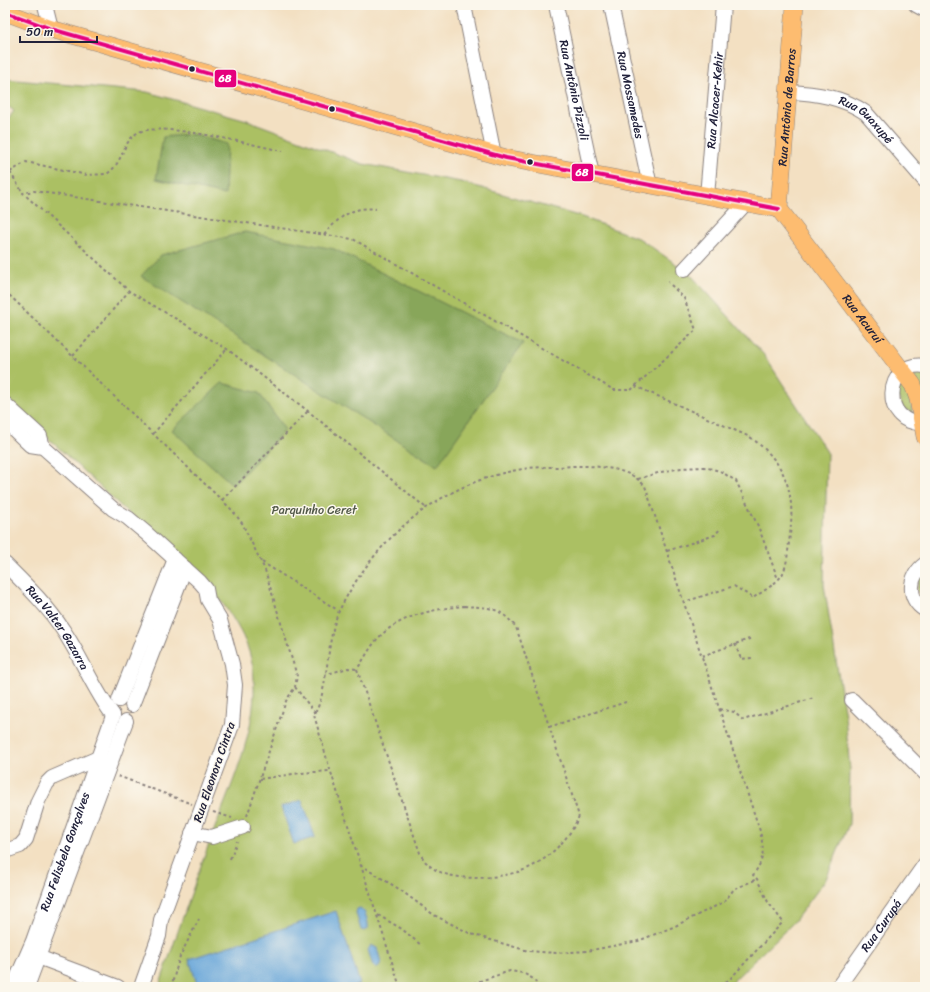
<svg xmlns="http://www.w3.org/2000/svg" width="930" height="992" font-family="Sriracha,sans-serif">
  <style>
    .green { fill: #abc064; stroke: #667150 }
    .forest { fill: #88a65a; stroke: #55644a }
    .water { fill: #67a6d9; stroke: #44648a }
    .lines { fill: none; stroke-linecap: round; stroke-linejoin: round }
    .minor-casing { stroke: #8a817e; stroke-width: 16 }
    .major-casing { stroke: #8a817e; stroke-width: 18 }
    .path { stroke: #8a817e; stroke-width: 2; stroke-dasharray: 3 3; stroke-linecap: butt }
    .minor { stroke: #fff; stroke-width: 14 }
    .major { stroke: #fdbc6f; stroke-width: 17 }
    .bus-1-casing { stroke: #fbf7ec; stroke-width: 7 }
    .bus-1 { stroke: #e5007d; stroke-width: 4 }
    .bus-dot { fill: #22223b; stroke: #fbf7ec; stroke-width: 1.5 }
    .labels { text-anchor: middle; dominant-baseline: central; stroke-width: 3; stroke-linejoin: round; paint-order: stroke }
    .street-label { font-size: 12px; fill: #22223b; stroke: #fbf7ec }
    .park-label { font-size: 12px; fill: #525949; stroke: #fbf7ec }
    .line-badge { stroke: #fbf7ec; stroke-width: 1.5 }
    .badge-label { font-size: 11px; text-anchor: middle; font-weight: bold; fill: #fff }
  </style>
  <rect width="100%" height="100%" fill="#fbf7ec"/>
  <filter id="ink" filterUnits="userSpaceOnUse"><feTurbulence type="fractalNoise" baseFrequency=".025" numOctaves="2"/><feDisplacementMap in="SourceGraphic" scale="8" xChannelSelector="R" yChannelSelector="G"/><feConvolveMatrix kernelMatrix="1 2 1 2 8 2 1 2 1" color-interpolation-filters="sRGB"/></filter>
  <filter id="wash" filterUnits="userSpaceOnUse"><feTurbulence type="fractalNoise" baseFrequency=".012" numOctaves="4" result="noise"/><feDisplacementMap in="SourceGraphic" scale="16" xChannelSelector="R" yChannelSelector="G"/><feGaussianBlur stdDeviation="0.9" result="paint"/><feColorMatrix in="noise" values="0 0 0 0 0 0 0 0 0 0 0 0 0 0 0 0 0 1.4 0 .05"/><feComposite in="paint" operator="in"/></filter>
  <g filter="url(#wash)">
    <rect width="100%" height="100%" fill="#f3e0c2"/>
    <path class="green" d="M5 79 147 92 247 120 363 164 461 182 582 217 640 239 689 273 764 355 827 452 824 585 845 716 850 770 849 824 826 879 794 922 732 982 725 987H159C176 937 193 887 211 838 229 790 256 734 254 683 254 649 237 622 217 596L5 398V122L14 111 5 104Z
      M925 372V402L914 376Z
      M902 384 909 394 913 413 903 409 896 392Z
      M925 572V598L917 590 920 574Z"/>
    <path class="forest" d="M191 134 227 144 225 195 156 179 163 137Z
      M245 232 334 249 523 343 437 466 141 276 161 255Z
      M222 383 259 393 285 430 233 485 172 430Z"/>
    <path class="water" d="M302 800 315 837 294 844 281 807Z
      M360 908C366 911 369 923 368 929L365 931 361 930 356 913 357 909Z
      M336 911 360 984 351 987H198L189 959Z
      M371 945 377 948 381 962 378 968 373 966 368 950Z"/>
  </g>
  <g filter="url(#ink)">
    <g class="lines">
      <g class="minor-casing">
        <g id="minor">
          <path d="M45 5 51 29"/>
          <path d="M464 5 494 155"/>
          <path id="s1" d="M556 5 592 175"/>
          <path id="s2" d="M611 5 650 186"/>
          <path d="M916 5 925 10"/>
          <path id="s3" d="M788 92C816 93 843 97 866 113L925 181"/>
          <path id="s4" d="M707 196 723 5"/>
          <path d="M684 270 746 203"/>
          <path d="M925 366C884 359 879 427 925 423"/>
          <path d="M5 404 40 436 43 447"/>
          <path d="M5 421 30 445 43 447 113 509 128 518 146 533 200 582 206 589 208 600 220 620 232 664 235 685 232 725 161 920 159 936 141 987"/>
          <path id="s5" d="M5 564C26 585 47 605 63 630 82 658 93 689 113 715"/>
          <path d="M925 564C909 575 906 599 925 610"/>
          <path d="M119 700 175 559"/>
          <path d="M852 700 925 773"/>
          <path d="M132 705 185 568"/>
          <path d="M192 833 212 837 243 827"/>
          <path d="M5 851 20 846 26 839 38 801 47 783 52 778 98 758"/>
          <path d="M38 957 118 987"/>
          <path id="s6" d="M13 987 33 941 113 716"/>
          <path d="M27 987 126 721"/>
          <path id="s7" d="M838 987 925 864"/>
        </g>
      </g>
      <g class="major-casing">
        <g id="major">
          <path d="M5 12 51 29 506 158 779 209"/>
          <path id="s8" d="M779 209 913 385 918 399 925 437"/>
          <path id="s9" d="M779 209 795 5"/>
        </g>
      </g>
      <path class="path" d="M5 169 10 172 23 193
        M10 172 26 162 87 175 107 174C124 162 121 144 137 133 157 120 257 146 283 151
        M324 235C339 217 352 206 376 209
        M5 291 232 510 242 523 265 570 297 676 295 687
        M73 356 129 291
        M635 386 750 437C789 465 796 496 789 542 788 552 787 566 782 575 776 584 762 592 753 598L734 586 684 602
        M153 434 227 349
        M638 479 661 472 681 468 704 467 720 471 736 481 758 526 778 579
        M222 500 308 411
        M425 507 308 411 227 349 129 291 23 193 34 191 353 239 614 390H631L696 330 684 298 668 282
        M667 551 715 535 720 529
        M262 562 339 611
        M464 606C491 608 498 606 516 627L579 816C570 839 545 863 521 871 496 879 446 884 427 863 424 861 422 856 420 853L357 669C363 661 368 651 374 643 395 616 433 609 464 606Z
        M735 644 741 659 753 658
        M702 656 752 638
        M324 675 348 668 357 669
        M720 709 734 712 743 720 814 698
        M549 727 626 702
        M118 776 192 804
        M260 779 300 773 330 771
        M213 812 232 818
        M247 816 286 701 295 687 315 713
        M230 859 237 841
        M360 865 399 889 434 915 471 934 528 951 556 953 587 951 638 941 673 927 724 902 734 889 757 879
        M378 915 402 929 422 946
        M171 987 180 956 199 919
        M400 987 328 763 314 715C330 688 325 639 340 609 378 534 444 480 529 468 539 467 549 467 559 467 581 465 610 465 631 475 636 477 641 482 645 486L760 831C764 850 765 859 753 875L757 879 768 902 783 922 729 980 716 987
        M462 987 510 971 523 973 535 980 537 987"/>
      <use href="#minor" class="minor"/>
      <use href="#major" class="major"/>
      <g class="bus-1-casing">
        <path id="bus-1" d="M5 12 51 29 506 158 779 209"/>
      </g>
      <use href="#bus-1" class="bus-1"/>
    </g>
  </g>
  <g class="bus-dot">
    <circle cx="192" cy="69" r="3.5"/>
    <circle cx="332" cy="109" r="3.5"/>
    <circle cx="530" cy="162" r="3.5"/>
  </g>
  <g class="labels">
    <g class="street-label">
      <text stroke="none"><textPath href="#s1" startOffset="87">Rua Antônio Pizzoli</textPath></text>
      <text stroke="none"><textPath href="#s2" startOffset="92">Rua Mossamedes</textPath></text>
      <text stroke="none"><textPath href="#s4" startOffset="96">Rua Alcacer-Kehir</textPath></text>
      <text stroke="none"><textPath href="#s9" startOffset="102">Rua Antônio de Barros</textPath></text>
      <text stroke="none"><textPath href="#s3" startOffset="86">Rua Guaxupé</textPath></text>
      <text stroke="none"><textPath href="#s8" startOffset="138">Rua Acuruí</textPath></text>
      <text stroke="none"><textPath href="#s5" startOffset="83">Rua Valter Gazarra</textPath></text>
      <text transform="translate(214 772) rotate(-71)">Rua Eleonora Cintra</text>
      <text stroke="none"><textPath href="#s6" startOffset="145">Rua Felisbela Gonçalves</textPath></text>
      <text stroke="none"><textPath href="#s7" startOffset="75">Rua Curupá</textPath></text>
    </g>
    <g class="park-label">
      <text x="314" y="510">Parquinho Ceret</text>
    </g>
  </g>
  <g class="line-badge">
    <rect x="214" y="69" width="23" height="19" rx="4" fill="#e5007d"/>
    <rect x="571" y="163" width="23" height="19" rx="4" fill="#e5007d"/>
  </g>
  <g class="badge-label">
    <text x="225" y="82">68</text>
    <text x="582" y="176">68</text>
  </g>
  <rect width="930" height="992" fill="none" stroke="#fbf7ec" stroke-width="20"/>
  <path d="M20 36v6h77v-6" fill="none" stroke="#22223b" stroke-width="2"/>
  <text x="26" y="36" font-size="12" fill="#22223b" stroke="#fbf7ec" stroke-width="3" paint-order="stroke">50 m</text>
</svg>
